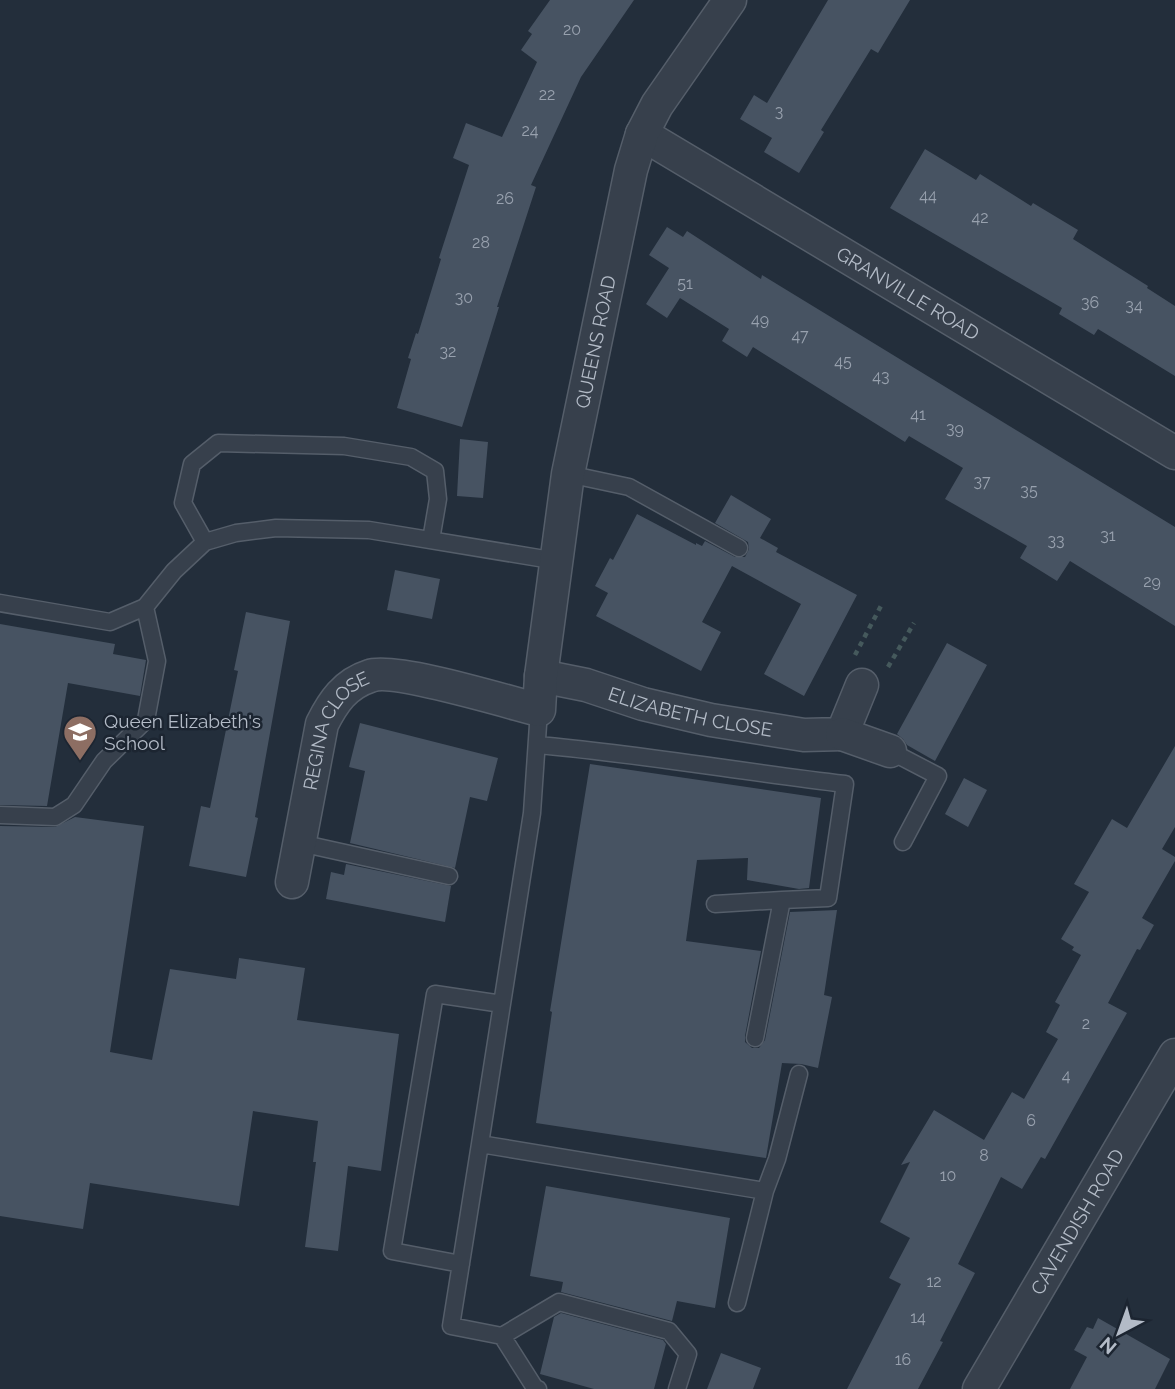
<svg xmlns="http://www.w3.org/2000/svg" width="1175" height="1389" font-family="Raleway,sans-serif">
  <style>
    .building { fill: #475362 }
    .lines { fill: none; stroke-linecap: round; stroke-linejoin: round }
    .lane-casing { stroke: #555e6a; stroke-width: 19 }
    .street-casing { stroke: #555e6a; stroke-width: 35 }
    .path { stroke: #45595c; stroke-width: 4.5; stroke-dasharray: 5 5; stroke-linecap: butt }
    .lane { stroke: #37404c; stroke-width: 16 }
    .street { stroke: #37404c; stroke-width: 32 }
    .labels { text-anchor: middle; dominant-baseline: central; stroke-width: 5; stroke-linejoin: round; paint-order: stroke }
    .number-label { font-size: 16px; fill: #98a1ae }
    .street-label { font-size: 19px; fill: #b3bbc7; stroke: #1c2531 }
    .poi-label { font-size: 19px; fill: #b3bbc7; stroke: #1c2531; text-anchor: start }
  </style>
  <rect width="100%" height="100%" fill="#232e3b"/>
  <path class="building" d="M550 0H634L581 77 531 185 536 187 497 307H499L462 427 397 408 411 359 408 358 416 333 418 334 441 259 439 258 469 165 453 158 466 123 502 137 537 62 521 50 532 34 528 31Z
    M828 0H910L878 53 871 49 821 130 824 132 799 173 764 152 772 138 740 119 754 95 767 103Z
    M925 149 976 180 980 174 1031 206 1033 203 1078 230 1073 239 1148 286 1147 288 1175 306V376L1098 329 1094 335 1059 314 1062 308 890 208Z
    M667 227 683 237 687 231 761 279 762 275 1175 527V626L1070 561 1057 581 1020 558 1027 546 945 499 963 468 909 436 905 442 753 347 747 357 722 341 729 329 680 298 667 318 646 304 669 268 649 255Z
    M460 439 488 442 483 498 457 496Z
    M731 495 771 519 760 538 778 548 776 552 857 595 804 696 764 674 801 604 732 566 702 622 721 632 701 671 596 616 608 593 595 586 610 558 613 560 637 514 696 545V543L702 546 705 541 735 557H745L749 549 748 542 715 523Z
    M395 570 440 579 432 619 387 610Z
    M246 612 290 621 255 817 258 818 246 877 189 866 201 806 210 808 238 671 234 670Z
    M0 624 115 644 113 654 146 660 140 696 68 683 47 806 0 805Z
    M947 643 987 665 935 761 907 745 903 739 897 734Z
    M360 723 498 758 487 801 470 797 455 868 350 843 365 771 349 767Z
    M1175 746V827L1162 849 1175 857V861L1142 918 1154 925 1140 950 1137 949 1108 1003 1127 1013 1045 1159 1041 1157 1022 1189 1001 1177 958 1264 975 1273 940 1341 943 1342 918 1389H847L901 1284 889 1278 910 1238 880 1222 910 1162 901 1165 934 1110 984 1140 1012 1092 1024 1099 1058 1039 1046 1032 1060 1005 1055 1002 1081 955 1072 950 1074 947 1061 939 1089 892 1074 884 1112 819 1127 828Z
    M590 764 821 798 809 888 799 889 747 880 748 858 697 860 686 941 761 951 745 1036V1042L752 1048H759L765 1040 790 912 837 910 824 995 832 997 818 1068 801 1064 782 1063 766 1158 536 1123 552 1012 550 1011Z
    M964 778 987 790 968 827 945 814Z
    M75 817 144 826 110 1052 152 1060 170 969 236 979 239 958 305 968 297 1020 399 1034 381 1171 348 1166 338 1251 305 1247 316 1162H313L318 1121 253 1111 239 1206 90 1183 83 1229 0 1216V826L55 827Z
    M346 864 451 886 445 922 326 899 331 872 344 875Z
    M546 1186 730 1218 715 1308 677 1301 672 1321 561 1292 563 1282 530 1276Z
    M561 1313 663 1340 666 1344 654 1389H594L540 1374 554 1317Z
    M1098 1318 1170 1359 1155 1389H1070L1087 1357 1074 1350 1087 1327 1093 1329Z
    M721 1353 761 1368 753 1389H707Z"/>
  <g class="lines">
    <g class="lane-casing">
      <path id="lane" d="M568 474 629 487 739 548
        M205 542 183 503 192 464 218 443 344 446 411 457 435 471 438 499 431 540
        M0 603 110 622 145 607 174 571 205 542 236 533 276 528 369 530 557 561
        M539 710 532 813 480 1144 765 1191 777 1159 799 1074
        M538 745C640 754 742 772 845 784L828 898 782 900 755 1038
        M890 751 938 776 903 842
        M0 815 55 817 74 805 104 761 146 720 157 661 145 607
        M300 843 449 876
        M715 904 782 900
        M480 1144 451 1326 502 1336 559 1302 669 1331 688 1354 677 1389
        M461 1264 392 1251 435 994 502 1004
        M737 1303 765 1191
        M502 1336 535 1388 538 1389"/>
    </g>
    <g class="street-casing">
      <g id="street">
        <path id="s1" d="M642 134 1175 453"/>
        <path id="s2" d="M541 676 586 685 643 704 711 720 804 735 842 734 862 685"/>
        <path d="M842 734 890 751"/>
        <path id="s3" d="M292 882 322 724C333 702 345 684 370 676 393 667 508 702 539 710L541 676 568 474 631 170 642 134 657 105 730 0"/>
        <path id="s4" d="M979 1389 1175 1055"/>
      </g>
    </g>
    <path class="path" d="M855 655 882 604
      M888 667 914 623"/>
    <use href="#lane" class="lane"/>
    <use href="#street" class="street"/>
  </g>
  <defs>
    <g id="school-pin" transform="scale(1.75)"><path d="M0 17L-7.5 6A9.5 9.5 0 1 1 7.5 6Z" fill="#8d6e63" stroke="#1c2531"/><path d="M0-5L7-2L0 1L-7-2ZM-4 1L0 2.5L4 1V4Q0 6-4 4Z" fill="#fff"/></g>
  </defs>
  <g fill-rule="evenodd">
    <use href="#school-pin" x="80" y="732"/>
  </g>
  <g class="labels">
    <g class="number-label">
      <text x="572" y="29">20</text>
      <text x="547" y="94">22</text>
      <text x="779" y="111">3</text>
      <text x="530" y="130">24</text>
      <text x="928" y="195">44</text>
      <text x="505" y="198">26</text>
      <text x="980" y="217">42</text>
      <text x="481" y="242">28</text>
      <text x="685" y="283">51</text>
      <text x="464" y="297">30</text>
      <text x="1090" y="302">36</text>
      <text x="1134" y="305">34</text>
      <text x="760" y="319">49</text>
      <text x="800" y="335">47</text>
      <text x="448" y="351">32</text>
      <text x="843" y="361">45</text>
      <text x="881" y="376">43</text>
      <text x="918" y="414">41</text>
      <text x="955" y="428">39</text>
      <text x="982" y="481">37</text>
      <text x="1029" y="490">35</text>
      <text x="1108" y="535">31</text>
      <text x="1056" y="540">33</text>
      <text x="1152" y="581">29</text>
      <text x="1086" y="1023">2</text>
      <text x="1066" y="1075">4</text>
      <text x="1031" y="1120">6</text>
      <text x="984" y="1155">8</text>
      <text x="948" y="1175">10</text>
      <text x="934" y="1281">12</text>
      <text x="918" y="1317">14</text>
      <text x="903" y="1359">16</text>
    </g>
    <g class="street-label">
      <text stroke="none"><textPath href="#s1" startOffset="310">GRANVILLE ROAD</textPath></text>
      <text stroke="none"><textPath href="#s3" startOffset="777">QUEENS ROAD</textPath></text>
      <text stroke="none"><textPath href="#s2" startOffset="154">ELIZABETH CLOSE</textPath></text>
      <text stroke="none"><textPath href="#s3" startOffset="161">REGINA CLOSE</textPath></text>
      <text stroke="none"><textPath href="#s4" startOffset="194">CAVENDISH ROAD</textPath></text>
    </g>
    <g class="poi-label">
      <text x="104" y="721">Queen Elizabeth's<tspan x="104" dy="22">School</tspan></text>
    </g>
  </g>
  <g transform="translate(1119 1333) rotate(221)" stroke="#1c2531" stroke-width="5" paint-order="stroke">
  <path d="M0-5L12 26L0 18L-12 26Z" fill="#b3bbc7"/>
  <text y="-10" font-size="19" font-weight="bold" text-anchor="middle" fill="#b3bbc7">N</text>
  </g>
</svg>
